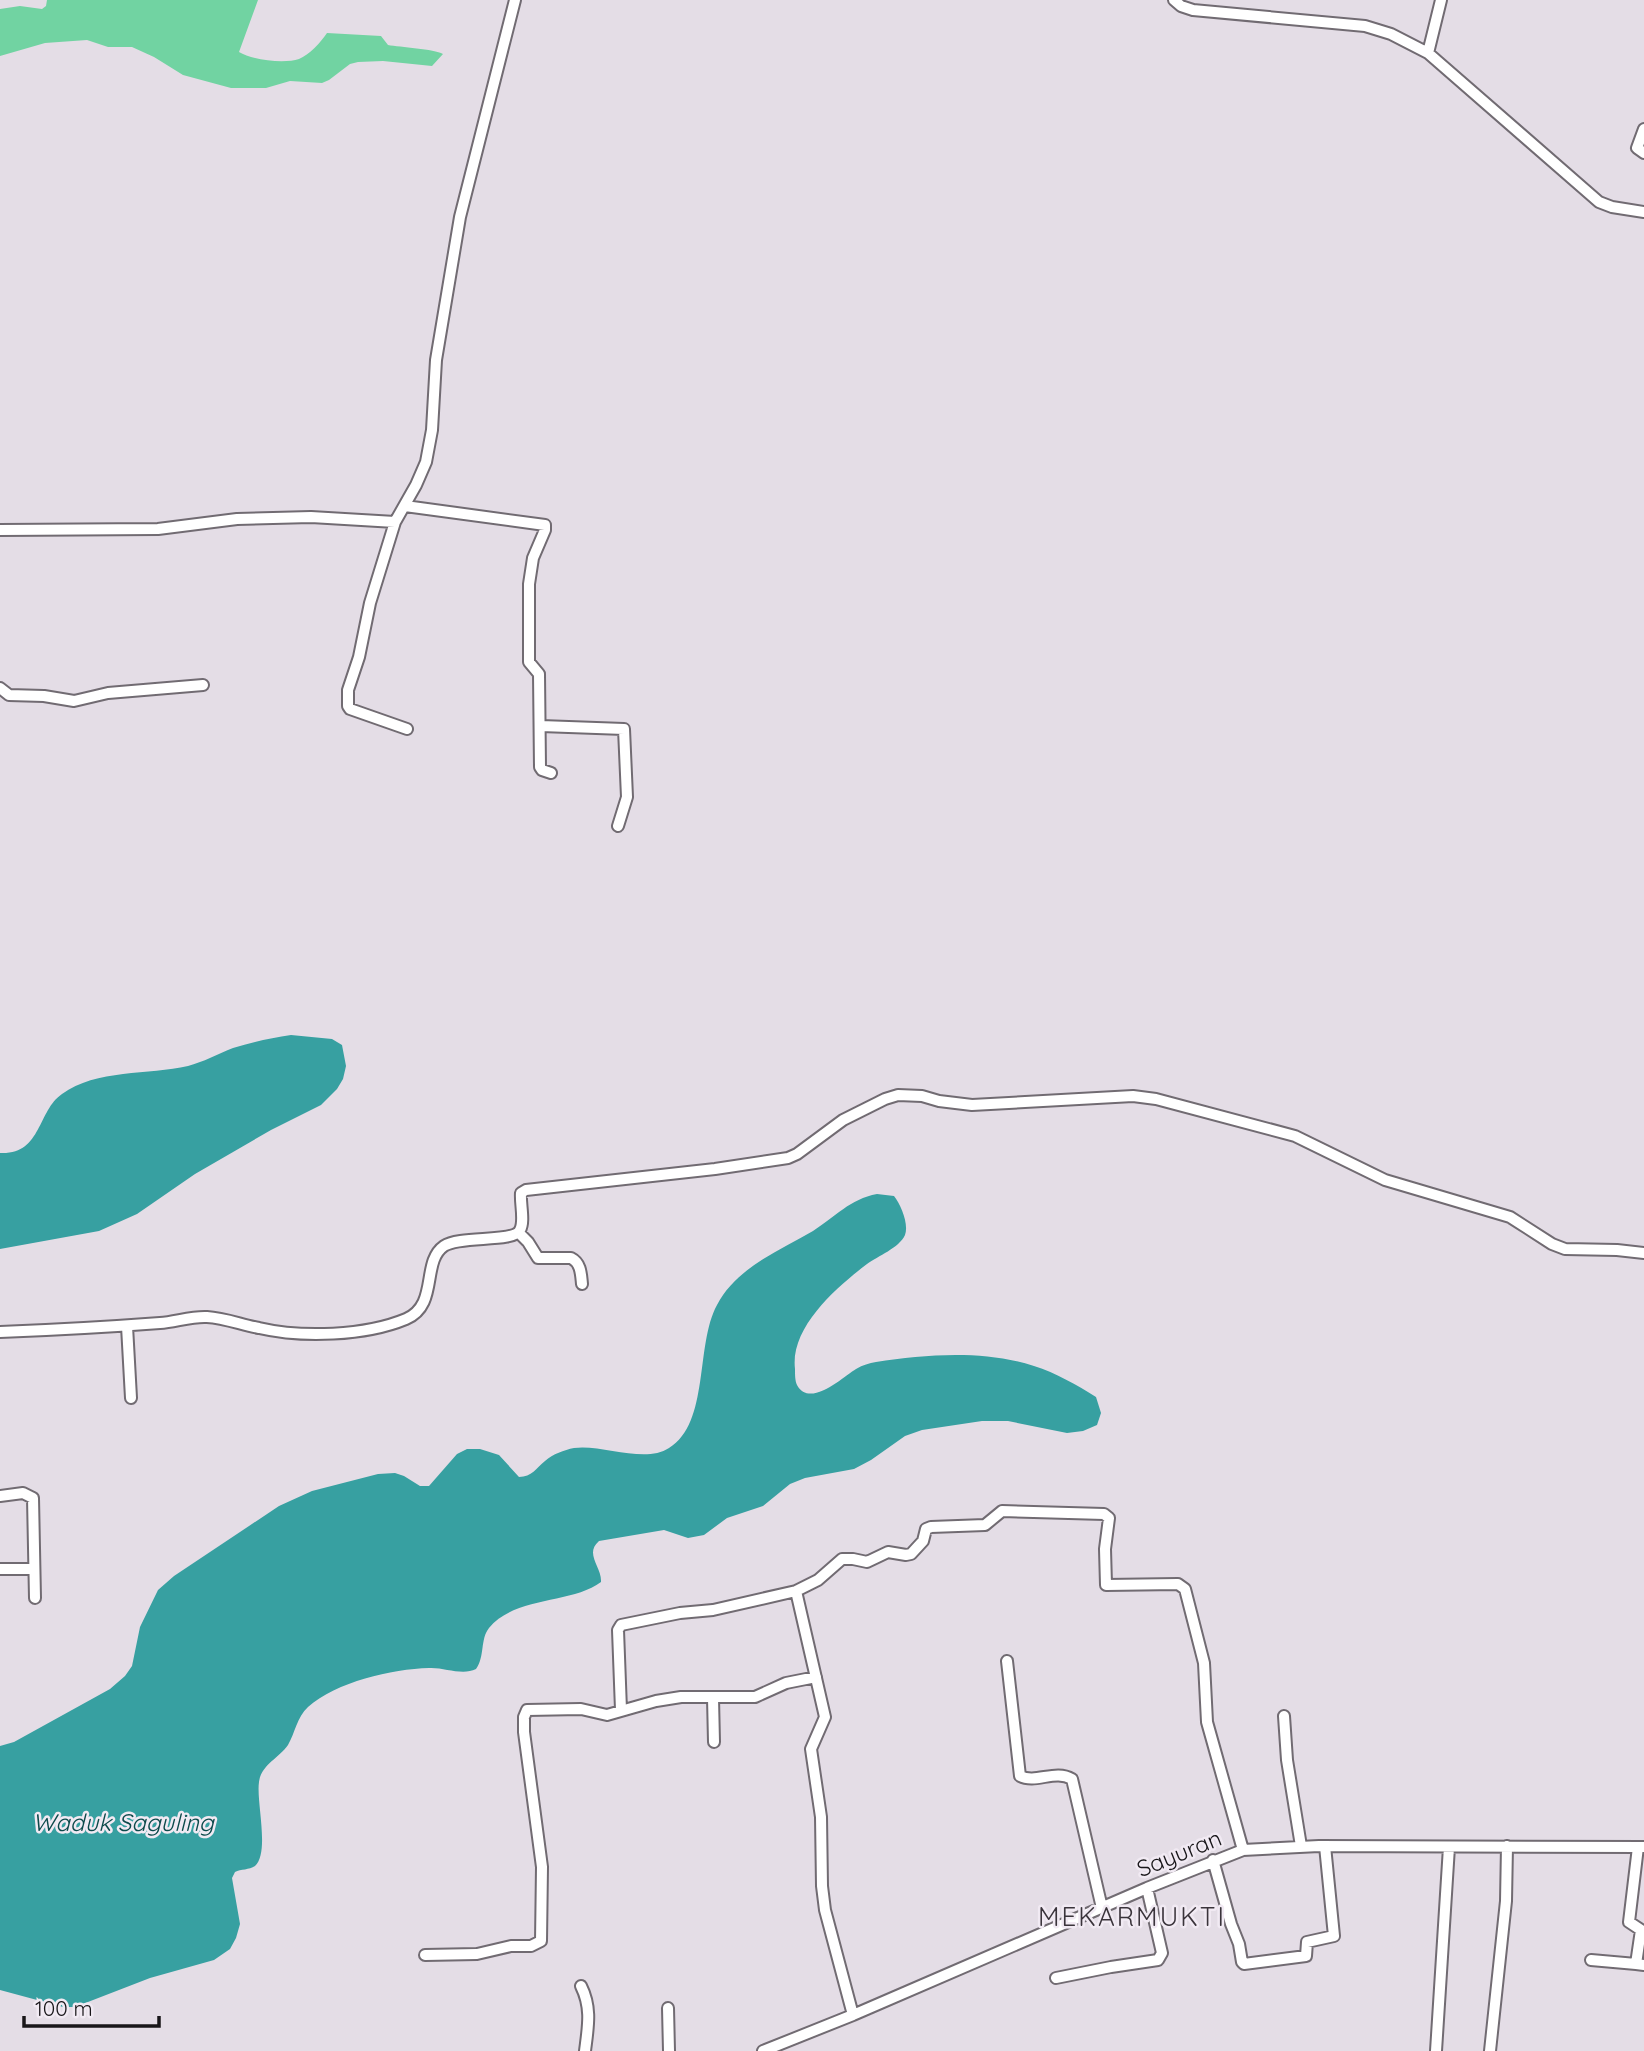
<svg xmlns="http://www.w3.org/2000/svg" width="1644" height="2051" font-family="Quicksand,sans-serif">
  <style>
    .green { fill: #71d3a2 }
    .water { fill: #37a0a1 }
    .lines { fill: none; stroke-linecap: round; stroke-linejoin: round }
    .minor-casing { stroke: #716b72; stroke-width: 14 }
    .minor { stroke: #fff; stroke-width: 10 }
    .labels { text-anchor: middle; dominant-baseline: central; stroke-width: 5; stroke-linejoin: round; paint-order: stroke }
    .street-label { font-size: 23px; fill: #181619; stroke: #f1eaf3 }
    .water-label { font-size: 24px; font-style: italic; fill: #0c4a4b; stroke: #f1eaf3 }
    .quarter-label { font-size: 26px; letter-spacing: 2px; fill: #3a343b; stroke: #f1eaf3 }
  </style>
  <rect width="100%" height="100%" fill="#e4dde6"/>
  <path class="green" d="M47 0H258L239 52C252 60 284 64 299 59 309 55 321 42 327 33L381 36 388 45C400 47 434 49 443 54L432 66 383 61 358 62 350 64 329 80 322 83 290 81 266 88H231L183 75 154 57 132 47H108L87 40 45 43 0 56V9L20 6 42 9 46 6Z"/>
  <path class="water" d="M291 1035 332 1039 342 1045 346 1066 343 1079 337 1089 321 1105 271 1130 195 1174 137 1214 99 1231 0 1249V1153C42 1155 37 1111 62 1094 96 1069 149 1075 188 1066 203 1062 218 1054 233 1048 252 1042 271 1038 291 1035Z
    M877 1194 894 1196C901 1205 909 1224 905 1235 899 1248 878 1256 867 1264 837 1287 790 1327 795 1369 795 1374 795 1381 797 1385 810 1409 844 1376 856 1369 863 1365 869 1363 876 1362 927 1354 985 1350 1034 1366 1056 1373 1077 1385 1096 1397L1101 1413 1097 1425 1083 1431 1067 1433 1008 1421H982L922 1430 905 1436 871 1460 854 1469 805 1478 790 1484 763 1506 727 1518 704 1535 688 1538 664 1530 599 1541C584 1554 602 1567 601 1582 572 1604 515 1596 489 1628 480 1639 485 1657 476 1669 462 1676 444 1667 429 1668 392 1669 336 1682 308 1707 297 1717 295 1733 288 1745 279 1758 261 1765 259 1782 256 1802 270 1852 255 1866 249 1870 241 1869 235 1872L232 1878 240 1924 236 1938 230 1949 214 1960 150 1978 75 2007H63L0 1990V1746L14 1742 110 1689 125 1676 132 1666 140 1627 158 1590 174 1576 279 1506 312 1491 378 1474 395 1473 404 1476 420 1486H429L457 1454 467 1449H480L499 1455 519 1477C532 1477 536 1468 545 1461 553 1454 564 1450 574 1448 602 1444 645 1464 669 1448 710 1423 695 1345 717 1305 737 1267 779 1251 813 1231 835 1217 850 1199 877 1194Z"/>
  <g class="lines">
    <g class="minor-casing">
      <path id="minor" d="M1174 0 1181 6 1193 10 1365 26 1391 34 1428 53 1599 202 1612 207 1644 212
        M1428 53 1441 0
        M1644 129 1637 148 1644 153
        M405 506 545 525V530L533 558 529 584V662L539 674 540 767 542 770 551 773
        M395 522 370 603 359 657 348 690V706L350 709 407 729
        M0 530 158 529 237 519 311 517 395 522 416 485 426 462 432 430 436 360 460 217 515 0
        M0 688 9 695 44 696 74 701 108 693 203 685
        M541 726 624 729 627 797 618 826
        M519 1233 528 1242 538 1258H571C581 1263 581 1274 582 1284
        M127 1326 131 1398
        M0 1332C53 1330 107 1327 160 1323 175 1322 192 1316 207 1317 225 1318 242 1325 259 1328 302 1338 365 1336 406 1319 439 1305 421 1262 444 1246 460 1235 514 1243 520 1230 525 1221 520 1204 521 1193L526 1190 715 1169 788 1158 797 1154 843 1120 885 1099 898 1095 922 1096 939 1101 972 1105 1133 1096 1156 1099 1295 1136 1385 1180 1510 1217 1552 1244 1565 1249 1617 1250 1644 1253
        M0 1496 23 1493 33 1498 35 1598
        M0 1569H33
        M796 1591 818 1580 842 1559H853L867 1562 888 1552 906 1555 911 1554 923 1541 926 1529 931 1527 985 1525 1002 1511 1104 1514 1109 1518 1105 1549 1106 1585 1178 1584 1185 1589 1204 1663 1207 1722 1243 1850
        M1007 1661 1020 1776C1036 1784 1055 1769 1072 1779L1102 1908
        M713 1698 714 1742
        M621 1710 618 1630 621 1625 680 1613 713 1610 796 1591 825 1717 811 1749 821 1817 822 1886 825 1910 853 2015
        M1284 1716 1287 1760 1301 1846
        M1638 1847 1629 1922 1641 1930 1636 1964 1644 1965
        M1213 1860 1231 1924 1239 1944 1242 1962 1244 1964 1306 1956 1307 1942 1334 1936 1325 1846
        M425 1955 477 1954 511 1946H531L541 1941 542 1867 524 1732V1717L527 1710 581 1709 607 1715 656 1701 681 1697H755L786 1683 816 1677
        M1591 1960 1636 1964
        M1056 1978 1111 1967 1158 1960 1162 1953 1147 1888
        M581 1986C592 2008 588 2027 585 2051
        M668 2008 669 2051
        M763 2051 853 2015 1147 1888 1243 1850 1319 1846 1644 1847
        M1436 2051 1449 1847
        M1490 2051 1506 1901 1507 1846"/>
    </g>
    <use href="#minor" class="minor"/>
  </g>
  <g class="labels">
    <g class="street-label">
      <text transform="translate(1179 1853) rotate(-22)">Sayuran</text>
    </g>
    <g class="water-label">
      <text x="123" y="1822">Waduk Saguling</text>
    </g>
    <g class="quarter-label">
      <text x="1132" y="1916">MEKARMUKTI</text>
    </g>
  </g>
  <path d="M24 2016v10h135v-10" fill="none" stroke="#181619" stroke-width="3.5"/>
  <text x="35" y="2016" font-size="21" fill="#181619" stroke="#f1eaf3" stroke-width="5" paint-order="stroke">100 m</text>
</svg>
